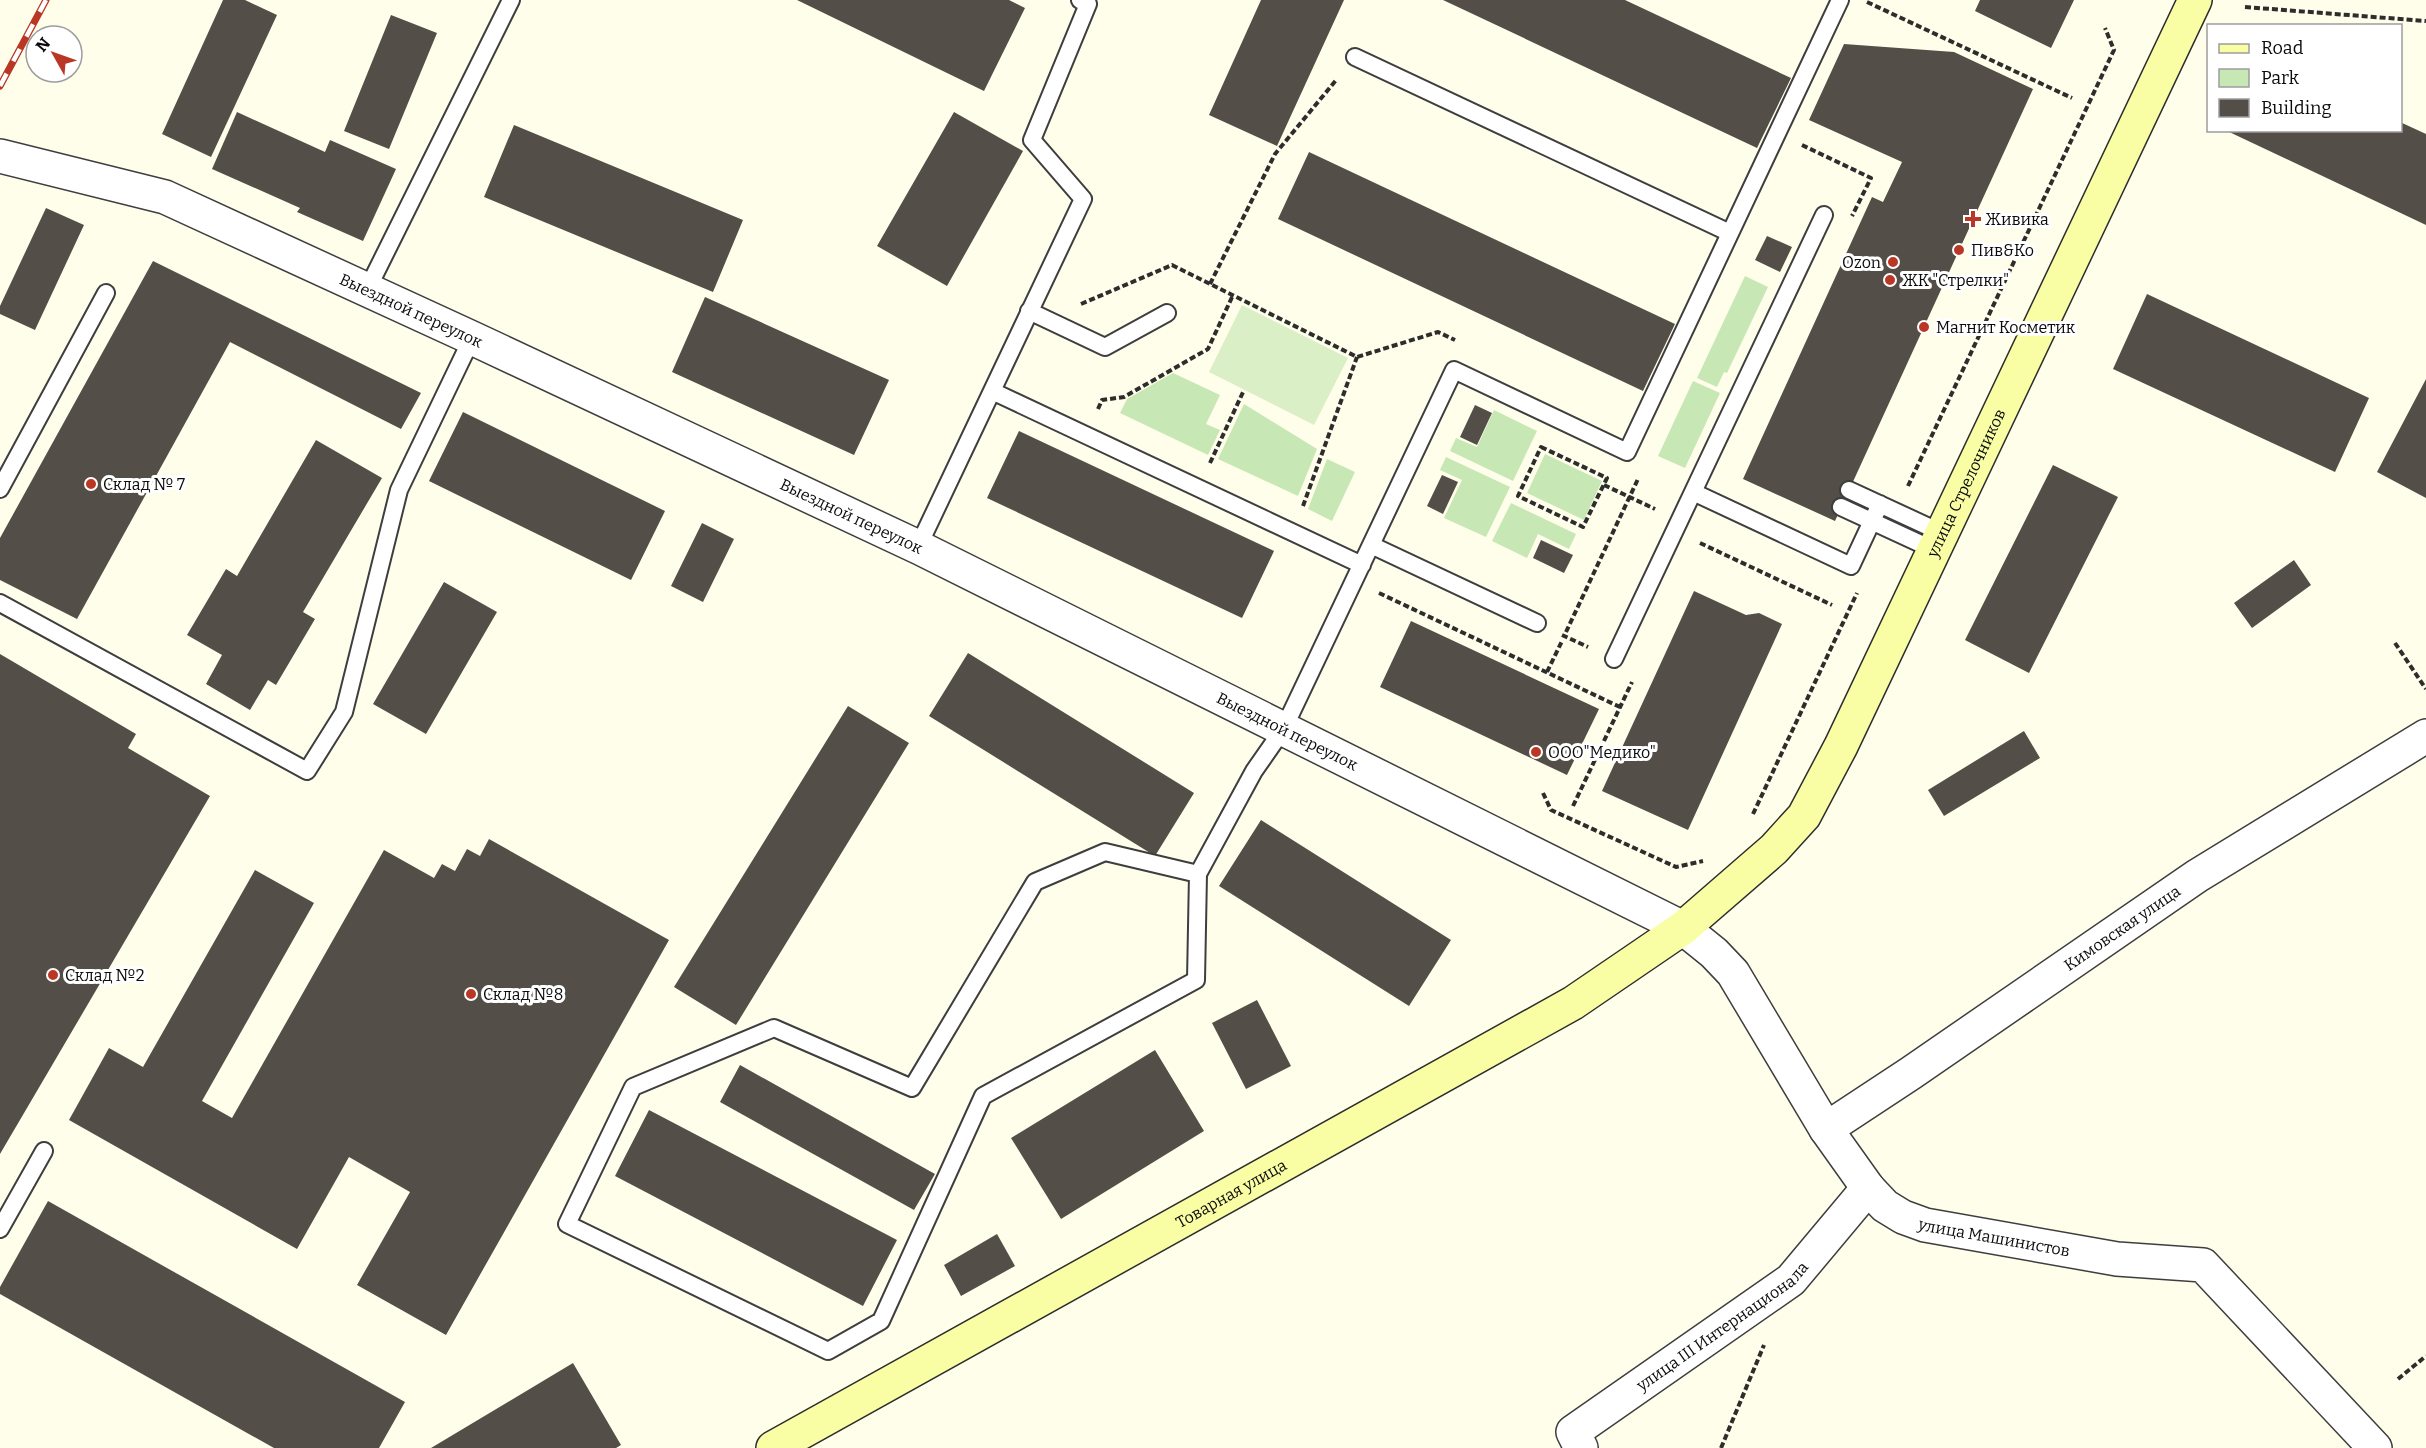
<svg xmlns="http://www.w3.org/2000/svg" width="2426" height="1448" font-family="Bitter,serif">
  <style>
    .green { fill: #c7e8b5 }
    .pitch { fill: #daefc6 }
    .building { fill: #544e48 }
    .lines { fill: none; stroke-linecap: round; stroke-linejoin: round }
    .lane-casing { stroke: #3e3e3e; stroke-width: 20 }
    .street-casing { stroke: #3e3e3e; stroke-width: 36 }
    .secondary-casing { stroke: #2d2d2d; stroke-width: 36 }
    .path { stroke: #2d2d2d; stroke-width: 4; stroke-dasharray: 6 3; stroke-linecap: butt }
    .lane { stroke: #fff; stroke-width: 16 }
    .street { stroke: #fff; stroke-width: 33 }
    .secondary { stroke: #f9fea5; stroke-width: 33 }
    .rail-casing { stroke: #ba3725; stroke-width: 7 }
    .rail { stroke: #fff; stroke-width: 4.5; stroke-dasharray: 14; stroke-linecap: butt }
    .poi-dot { fill: #ba3725; stroke: #fff; stroke-width: 2 }
    .labels { text-anchor: middle; dominant-baseline: central; stroke-width: 6; stroke-linejoin: round; paint-order: stroke }
    .poi-label { font-size: 16px; fill: #0b0b0b; stroke: #fff; text-anchor: start }
    .street-label { font-size: 16px; fill: #0b0b0b; stroke: #fff }
  </style>
  <rect width="100%" height="100%" fill="#fffeea"/>
  <path class="green" d="M1745 276 1768 287 1727 373 1724 372 1717 387 1697 378Z
    M1173 373 1220 395 1206 424 1220 430 1208 455 1120 413 1127 399Z
    M1693 381 1720 393 1685 468 1658 456Z
    M1244 404 1317 449 1298 496 1218 459Z
    M1494 410 1537 431 1513 481 1450 451 1456 438 1477 447Z
    M1545 454 1602 481 1584 520 1527 493Z
    M1446 457 1510 487 1486 537 1444 518 1462 480 1440 470Z
    M1327 459 1355 472 1332 521 1308 509Z
    M1511 503 1576 534 1569 549 1538 534 1527 558 1492 541Z"/>
  <path class="pitch" d="M1242 305 1348 358 1314 425 1209 372Z"/>
  <path class="building" d="M223 0H245L277 15 211 157 162 134Z
    M797 0H1009L1025 8 984 91Z
    M1261 0H1344L1277 146 1209 115Z
    M1443 0H1625L1791 78 1757 148Z
    M1980 0H2074L2051 48 1975 11Z
    M391 15 437 33 389 149 344 131Z
    M1844 44 1954 52 2033 89 1835 521 1743 479 1872 197 1883 202 1902 162 1809 120Z
    M237 112 325 152 330 140 396 169 363 241 297 212 300 208 212 169Z
    M954 112 1023 151 947 286 877 246Z
    M2400 122 2426 134V225L2225 130H2400Z
    M514 125 743 220 713 292 484 197Z
    M1309 152 1675 324 1643 391 1278 219Z
    M46 208 84 225 35 330 0 314V306Z
    M1767 236 1792 247 1780 272 1755 260Z
    M153 261 421 393 401 429 230 342 77 619 0 580V538Z
    M2147 294 2369 398 2335 472 2113 369Z
    M705 297 889 380 854 455 672 372Z
    M2426 379V498L2377 472Z
    M1475 405 1492 413 1477 445 1460 437Z
    M463 412 665 511 631 580 429 481Z
    M1019 431 1274 551 1242 618 987 498Z
    M316 440 382 478 303 612 315 619 276 685 268 680 250 710 206 684 222 655 187 635 226 569 237 576Z
    M2053 465 2118 497 2029 673 1965 640Z
    M1442 475 1458 482 1443 514 1427 506Z
    M702 523 734 539 703 602 671 586Z
    M1541 540 1573 555 1564 573 1533 558Z
    M2294 560 2311 585 2252 628 2234 603Z
    M444 582 497 612 426 734 373 704Z
    M1694 591 1746 615 1759 613 1782 624 1688 830 1602 791Z
    M1411 621 1599 709 1567 775 1380 687Z
    M968 653 1194 793 1155 856 929 716Z
    M0 654 136 734 128 748 210 796 0 1154Z
    M848 706 909 743 736 1025 674 987Z
    M2024 731 2040 758 1944 816 1928 790Z
    M1261 820 1451 940 1409 1006 1219 886Z
    M489 839 669 940 446 1335 357 1285 410 1192 349 1157 297 1249 69 1120 109 1048 143 1067 255 870 314 903 202 1101 232 1118 384 850 434 878 442 864 455 871 467 849 480 856Z
    M1257 1000 1291 1066 1246 1089 1212 1023Z
    M1155 1050 1204 1131 1061 1219 1011 1138Z
    M740 1065 935 1174 914 1210 720 1102Z
    M649 1110 897 1240 863 1306 615 1176Z
    M48 1201 405 1402 379 1448H274L0 1294V1287Z
    M997 1234 1015 1266 961 1296 944 1265Z
    M573 1363 621 1445 616 1448H431Z"/>
  <g class="lines">
    <g class="lane-casing">
      <path id="lane" d="M1355 57 1730 233
        M1824 215 1693 492 1851 566 1880 504
        M367 290 511 0
        M1029 311 1105 347 1167 313
        M992 391 1362 565
        M0 489 106 293
        M1849 490 1942 533
        M1841 507 1934 550
        M1371 545 1537 623
        M918 547 1083 199 1032 140 1088 4 1080 0
        M0 603 307 771 344 712 399 490 472 338
        M1614 659 1693 492
        M1198 874 1196 980 983 1096 881 1321 828 1351 567 1224 633 1087 774 1028 912 1088 1035 882 1105 852 1198 874 1254 771 1284 728 1454 370 1627 452 1840 0
        M0 1229 44 1151"/>
    </g>
    <g class="street-casing">
      <g id="street">
        <path id="s1" d="M0 156 165 197 472 338 918 547 1683 928 1714 953 1733 973 1826 1129 1868 1188 1885 1206 1903 1217 1925 1225 2117 1259 2203 1265 2375 1448"/>
        <path id="s2" d="M1826 1129 1911 1073 2197 876 2426 736"/>
        <path id="s3" d="M1581 1448 1573 1432 1791 1280 1868 1188"/>
      </g>
    </g>
    <g class="secondary-casing">
      <g id="secondary">
        <path id="s4" d="M773 1448 1573 1003 1683 928 1774 849 1804 816 1841 746 2195 0"/>
      </g>
    </g>
    <path class="path" d="M1867 2 2072 98
      M2245 7 2426 21
      M1802 145 1871 178 1852 216
      M1210 284 1275 154 1337 79
      M1081 304 1172 265 1357 357 1438 332 1455 340
      M1098 409 1102 400 1124 397 1208 349 1233 295
      M1541 447 1607 478 1583 527 1518 496Z
      M1210 463 1244 390
      M1604 485 1655 509
      M1908 486 2114 50 2105 28
      M1303 506 1357 357
      M1700 543 1832 605
      M1379 593 1620 707
      M1566 632 1638 479
      M1562 635 1588 647
      M2395 643 2426 689
      M1547 672 1562 641
      M1543 793 1551 810 1676 867 1703 861
      M1573 806 1632 682
      M1753 814 1857 593
      M2398 1379 2426 1356
      M1721 1448 1764 1345"/>
    <use href="#lane" class="lane"/>
    <use href="#street" class="street"/>
    <use href="#secondary" class="secondary"/>
    <g class="rail-casing">
      <path id="rail" d="M0 86 46 0"/>
    </g>
    <use href="#rail" class="rail"/>
  </g>
  <g class="poi-dot">
    <path d="M1970 210h6v6h6v6h-6v6h-6v-6h-6v-6h6z"/>
    <circle cx="1959" cy="250" r="6"/>
    <circle cx="1893" cy="262" r="6"/>
    <circle cx="1890" cy="280" r="6"/>
    <circle cx="1924" cy="327" r="6"/>
    <circle cx="91" cy="484" r="6"/>
    <circle cx="1536" cy="752" r="6"/>
    <circle cx="53" cy="975" r="6"/>
    <circle cx="471" cy="994" r="6"/>
  </g>
  <g class="labels">
    <g class="poi-label">
      <text x="1985" y="219">Живика</text>
      <text x="1971" y="250">Пив&amp;Ко</text>
      <text x="1881" y="262" text-anchor="end">Ozon</text>
      <text x="1902" y="280">ЖК "Стрелки"</text>
      <text x="1936" y="327">Магнит Косметик</text>
      <text x="103" y="484">Склад № 7</text>
      <text x="1548" y="752">ООО"Медико"</text>
      <text x="65" y="975">Склад №2</text>
      <text x="483" y="994">Склад №8</text>
    </g>
    <g class="street-label">
      <text stroke="none"><textPath href="#s1" startOffset="441">Выездной переулок</textPath></text>
      <text stroke="none"><textPath href="#s4" startOffset="1584">улица Стрелочников</textPath></text>
      <text stroke="none"><textPath href="#s1" startOffset="927">Выездной переулок</textPath></text>
      <text stroke="none"><textPath href="#s1" startOffset="1413">Выездной переулок</textPath></text>
      <text stroke="none"><textPath href="#s2" startOffset="358">Кимовская улица</textPath></text>
      <text stroke="none"><textPath href="#s4" startOffset="524">Товарная улица</textPath></text>
      <text stroke="none"><textPath href="#s1" startOffset="2316">улица Машинистов</textPath></text>
      <text stroke="none"><textPath href="#s3" startOffset="201">улица III Интернационала</textPath></text>
    </g>
  </g>
  <rect x="2207" y="24" width="195" height="108" fill="#ffffff" stroke="#9d9d9d" stroke-width="1.5"/>
  <rect x="2219" y="44" width="30" height="9" fill="#f9fea5" stroke="#9d9d9d" stroke-width="1.5"/>
  <text x="2261" y="54" font-size="18" fill="#0b0b0b">Road</text>
  <rect x="2219" y="69" width="30" height="18" fill="#c7e8b5" stroke="#9d9d9d" stroke-width="1.5"/>
  <text x="2261" y="84" font-size="18" fill="#0b0b0b">Park</text>
  <rect x="2219" y="99" width="30" height="18" fill="#544e48" stroke="#9d9d9d" stroke-width="1.5"/>
  <text x="2261" y="114" font-size="18" fill="#0b0b0b">Building</text>
  <g transform="translate(54 54) rotate(310)"><circle r="28" fill="#ffffff" stroke="#9d9d9d" stroke-width="1.5"/>
  <path d="M0-4.5L10 22L0 15L-10 22Z" fill="#ba3725"/>
  <text y="-9" font-size="16" font-weight="bold" text-anchor="middle" fill="#0b0b0b">N</text>
  </g>
</svg>
